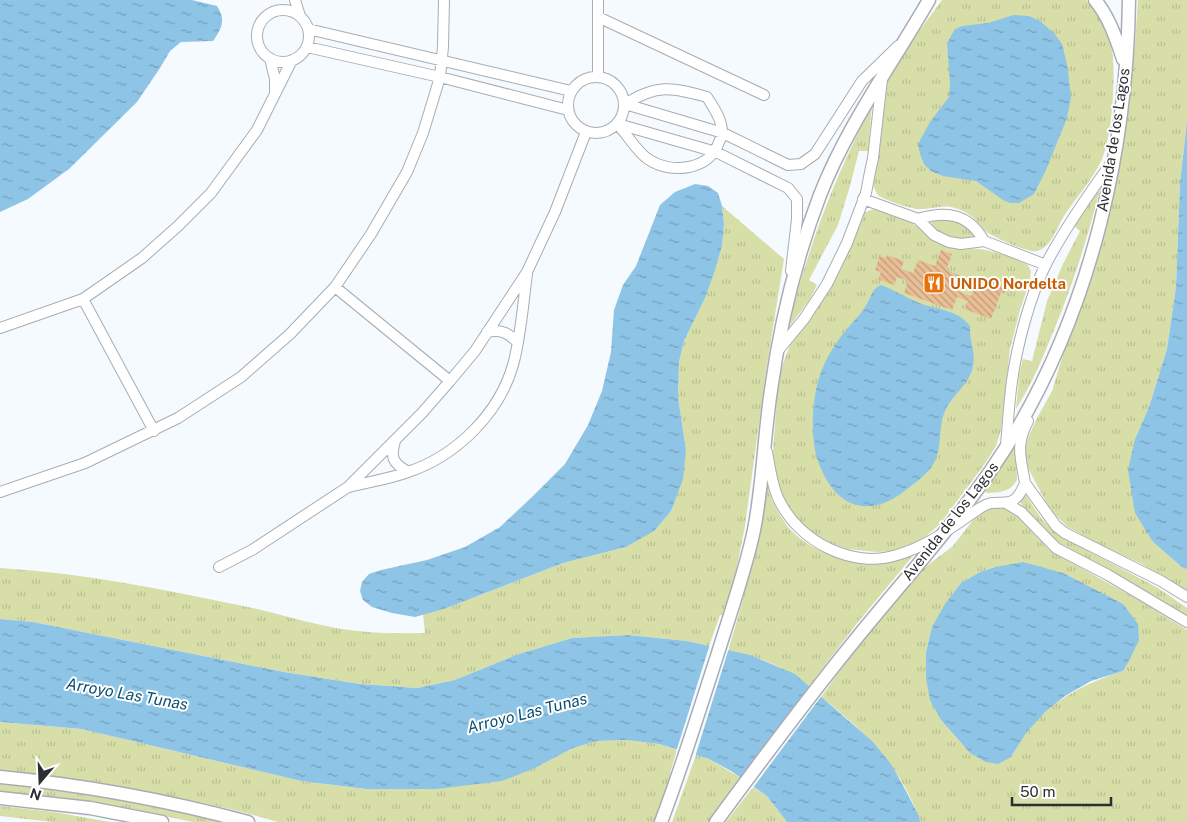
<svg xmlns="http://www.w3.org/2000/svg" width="1187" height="822" font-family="'Public Sans',sans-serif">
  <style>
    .grass { fill: url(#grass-tufts); fill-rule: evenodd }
    .water { fill: url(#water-ripples) }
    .pier { fill: #f5faff }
    .building { fill: url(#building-back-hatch) }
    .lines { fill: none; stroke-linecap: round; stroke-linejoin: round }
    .minor-casing { stroke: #a7adb2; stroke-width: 12 }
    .tertiary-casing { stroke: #a7adb2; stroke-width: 15 }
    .minor { stroke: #fff; stroke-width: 10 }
    .tertiary { stroke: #fff; stroke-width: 12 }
    .labels { text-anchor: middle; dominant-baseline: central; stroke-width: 4; stroke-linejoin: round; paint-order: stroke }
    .street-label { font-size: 15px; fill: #2c2f31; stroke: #fff }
    .food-label { font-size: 15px; font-weight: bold; fill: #c56008; stroke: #fff; text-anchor: start }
    .water-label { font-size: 16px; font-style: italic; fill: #0d5072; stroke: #fff }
  </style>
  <defs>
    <pattern id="grass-tufts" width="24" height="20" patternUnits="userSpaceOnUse" patternTransform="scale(1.25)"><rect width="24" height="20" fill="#d7dea8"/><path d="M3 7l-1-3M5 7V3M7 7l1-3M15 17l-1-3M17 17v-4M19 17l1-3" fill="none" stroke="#b9bf91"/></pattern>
    <pattern id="water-ripples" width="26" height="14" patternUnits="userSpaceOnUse" patternTransform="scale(1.25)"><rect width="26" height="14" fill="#8ec4e6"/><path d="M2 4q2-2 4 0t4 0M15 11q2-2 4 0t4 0" fill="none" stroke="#74a0bb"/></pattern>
    <pattern id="building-back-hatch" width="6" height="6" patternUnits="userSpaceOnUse" patternTransform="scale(1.25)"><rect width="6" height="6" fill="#eabe95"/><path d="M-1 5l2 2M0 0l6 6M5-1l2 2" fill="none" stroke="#be9b7a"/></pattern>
  </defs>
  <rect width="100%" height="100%" fill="#f5faff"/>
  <path class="grass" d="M942 0H1086C1097 13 1107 29 1111 46 1117 70 1112 137 1102 159 1093 180 1076 197 1064 216 1057 227 1051 248 1037 251 1028 253 996 238 988 233 983 230 981 225 977 222 971 214 961 209 951 207 940 205 929 210 917 209 909 208 884 200 878 195 876 192 874 188 873 185L879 151 887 82 897 61Z
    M1138 0H1187V121L1180 183 1176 287 1167 349 1149 407 1135 439 1153 542 1183 568 1187 569V593L1142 564 1098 544 1068 527 1056 516 1046 502 1028 468 1024 452 1028 438 1036 420 1052 391 1072 325 1099 253 1110 206 1127 106 1135 44Z
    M872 105 868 151H859L850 186 838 225 809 280 817 285 810 299 790 326C794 297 804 270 813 242 829 195 849 150 872 105Z
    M1100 189C1088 237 1073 284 1054 330 1043 357 1032 384 1016 409L1019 375 1023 359 1032 361 1047 301 1063 264 1080 231 1073 225Z
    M722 206 784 259 767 365 745 526 736 571 725 616 720 615 709 646 687 641 628 635 572 638 516 655 455 680 417 688 360 684 284 672 33 622 0 619V568C84 573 166 590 248 607 275 613 300 621 326 626 360 633 391 634 425 633L423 614 444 609 563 563 626 547 654 530 671 511 686 450 678 397 679 362 684 341 706 296 722 246 724 224Z
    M874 209H879L907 220 921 229 962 248 980 249 995 252 1018 259 1028 265 1031 271 1030 280 1020 310 1010 349 1001 430 996 446 986 462 940 524 926 536 911 545 893 551 877 552 847 549 831 543 815 534 800 522 791 511 782 497 772 465 778 384 780 372 790 345 814 314 832 283 846 258 863 213Z
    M933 219C948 219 969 220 974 237 963 245 942 236 933 228L931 221Z
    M1014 446 1016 447 1017 480C1009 493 1000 492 986 493V489Z
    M767 486C771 490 770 498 774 504 777 511 783 520 788 527 815 558 872 572 910 555L912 557 858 622 809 686C786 667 758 656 728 651 745 596 758 542 767 486Z
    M1025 494 1041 518 1053 530 1064 538 1158 588 1187 608V616L1121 576 1061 544 1048 535 1019 501Z
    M987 507H1006L1012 511 1049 550 1142 602 1187 630V822H920C918 813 914 805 910 797 889 754 858 726 821 697L866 635 916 574 953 546 980 511ZM995 567 1123 671C1086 683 1049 701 1025 734 1020 741 1016 750 1011 757L970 753 941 720 926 678V652L932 627 961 583 980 572Z
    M0 722 82 729 301 781 366 789H437L535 768 573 748 597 741 627 740 659 744 677 750 670 773 675 774 664 805 654 822H278C188 795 93 783 0 771Z
    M696 755 709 759 741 778 710 822H672Z
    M0 784 60 791 147 804 226 822H193L145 812 59 798 0 791Z
    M753 787 767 796 787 822H726Z
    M0 806 54 812 110 822H53L0 816Z"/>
  <path class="water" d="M0 0H192L217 6C226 20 222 28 213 41L181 42 170 51 160 68 137 102 69 169 28 199 0 212Z
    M1014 15 1029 16 1040 21 1054 33 1062 44 1067 64 1071 97 1067 118 1046 170 1034 194 1019 203H1010L1003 200 976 181 943 176 931 171 924 164 920 154 918 144 930 122 949 97 950 83 947 43 955 29 962 26 988 23Z
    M1187 121V569L1183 568 1153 542 1135 513 1128 470 1135 439 1149 407 1167 349 1176 287 1180 183Z
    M695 184 708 186 718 193 722 206 724 224 722 246 715 270 706 296 684 341 679 362 678 397 686 450 683 479 671 511 654 531 626 547 563 563 444 609 415 617 392 613 372 607 363 600 360 591 362 582 369 574 381 570 427 560 465 547 500 527 532 497 565 464 588 425 602 391 611 352 614 310 623 285 636 266 660 205 675 192Z
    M881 285C894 290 905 297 917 302 935 310 958 309 970 326 969 341 976 351 973 366 970 384 952 395 945 411 937 429 944 452 930 469 924 476 915 483 907 489 868 521 834 507 818 461 810 439 812 400 819 378 825 358 838 339 852 323 858 317 864 310 868 302 870 298 872 292 875 289 875 288 881 285 881 285Z
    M1023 562 1063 573 1123 604 1138 624 1139 640 1131 657 1123 671 1091 681 1065 696 1045 712 1026 733 1011 757 998 764 986 762 970 753 941 720 930 700 926 678V652L932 627 945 604 961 583 980 572 995 567Z
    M0 619 33 622 284 672 360 684 417 688 455 680 516 655 572 638 628 635 687 641 750 655 795 674 872 741 891 764 906 791 919 816 920 822H787L767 796 731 771 709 759 659 744 627 740 597 741 573 748 535 768 502 781 437 789H366L301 781 82 729 0 722Z"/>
  <path class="pier" d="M710 644 729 648 695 757 676 752Z
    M811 684 823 694 752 789 739 780Z"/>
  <path class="building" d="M941 250 952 254 946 270 963 277 958 291 971 296 978 276 1007 287 1004 294 1001 293 991 319 965 309 968 301 957 297 952 310 904 293 908 281 897 277 894 285 878 279 881 272 875 270 880 256 886 258 887 255 904 261 901 269 913 273 918 260 935 266Z"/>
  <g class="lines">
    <g class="minor-casing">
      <path id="minor" d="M295 0 300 16
        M598 0V77
        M257 36a26 26 0 1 1 52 0a26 26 0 1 1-52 0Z
        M598 17 764 95
        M308 29 571 91
        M307 47 440 77 568 110
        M270 58 275 79V93
        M568 105a28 28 0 1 1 56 0a28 28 0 1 1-56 0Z
        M625 104 723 133 788 165 801 164 815 154 862 81 898 46
        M618 124 716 152 788 188 797 199V219L791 271
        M618 125C628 135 636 151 648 159 671 175 710 170 719 142 720 139 723 135 722 132 722 119 713 107 707 97 672 87 657 84 625 104
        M863 199 918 219 934 235 949 242 961 244 984 241C969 214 947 210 918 219
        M984 241 1046 265
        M335 287 450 381
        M83 299 154 431
        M0 328 83 299 142 258 178 226 211 193 257 130 292 60
        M487 332C501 329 509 333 518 343
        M776 353 804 319 827 284 847 243 866 193 869 177 873 158 882 79
        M395 441C390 458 393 463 408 472
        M1006 445C1008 424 1009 402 1012 381 1017 345 1030 296 1046 264 1065 228 1088 195 1112 162
        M767 452C770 468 772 486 779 500 799 542 853 569 897 555 929 546 953 526 980 508 1000 494 1012 516 1025 483 1021 458 1015 446 1028 421
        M1025 483 1056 526 1065 533 1161 581 1187 597
        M349 487C368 482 389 479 408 472 456 456 499 414 513 365 521 336 523 304 527 274
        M0 492 85 463 178 418 241 377 290 334 335 287 371 234 407 172 423 133 440 77 443 47 444 0
        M1006 503 1021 512 1056 548 1108 575 1187 622
        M219 567 252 550 348 487 422 413 450 381 475 351 527 272 555 212 586 132"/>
    </g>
    <g class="tertiary-casing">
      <path id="tertiary" d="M1095 0C1109 17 1116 38 1123 59
        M0 777C84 785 166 800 248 822
        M0 798 90 808 162 822
        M661 822C682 767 699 711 717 656 730 614 745 572 754 530 763 484 764 436 771 390 780 324 796 258 820 195 847 126 892 64 929 0
        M716 822C763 758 810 695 860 634 914 568 973 504 1016 431 1092 302 1127 149 1129 0"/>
    </g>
    <use href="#minor" class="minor"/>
    <use href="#tertiary" class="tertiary"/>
  </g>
  <defs>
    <g id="restaurant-square" transform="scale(1.125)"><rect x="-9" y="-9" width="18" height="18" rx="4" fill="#e8710a" stroke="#fff"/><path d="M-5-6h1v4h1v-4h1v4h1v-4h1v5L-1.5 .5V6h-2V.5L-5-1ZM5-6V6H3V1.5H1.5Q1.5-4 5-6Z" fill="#fff"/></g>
  </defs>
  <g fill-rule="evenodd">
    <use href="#restaurant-square" x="934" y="283"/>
  </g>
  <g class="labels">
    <g class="street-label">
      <text transform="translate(1113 140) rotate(-81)">Avenida de los Lagos</text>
      <text transform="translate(950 521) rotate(-52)">Avenida de los Lagos</text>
    </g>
    <g class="food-label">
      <text x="950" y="283">UNIDO Nordelta</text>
    </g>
    <g class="water-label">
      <text transform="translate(127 694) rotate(10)">Arroyo Las Tunas</text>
      <text transform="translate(527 713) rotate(-14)">Arroyo Las Tunas</text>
    </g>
  </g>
  <g transform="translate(40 782) rotate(199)" stroke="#ffffff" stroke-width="4" paint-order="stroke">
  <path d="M0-4L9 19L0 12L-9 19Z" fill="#2c2f31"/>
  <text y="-8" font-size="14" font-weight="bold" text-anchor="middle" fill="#2c2f31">N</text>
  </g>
  <path d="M1012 797v8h99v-8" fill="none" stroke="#2c2f31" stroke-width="2.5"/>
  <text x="1020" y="797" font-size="15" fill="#2c2f31" stroke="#ffffff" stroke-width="4" paint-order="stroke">50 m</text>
</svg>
